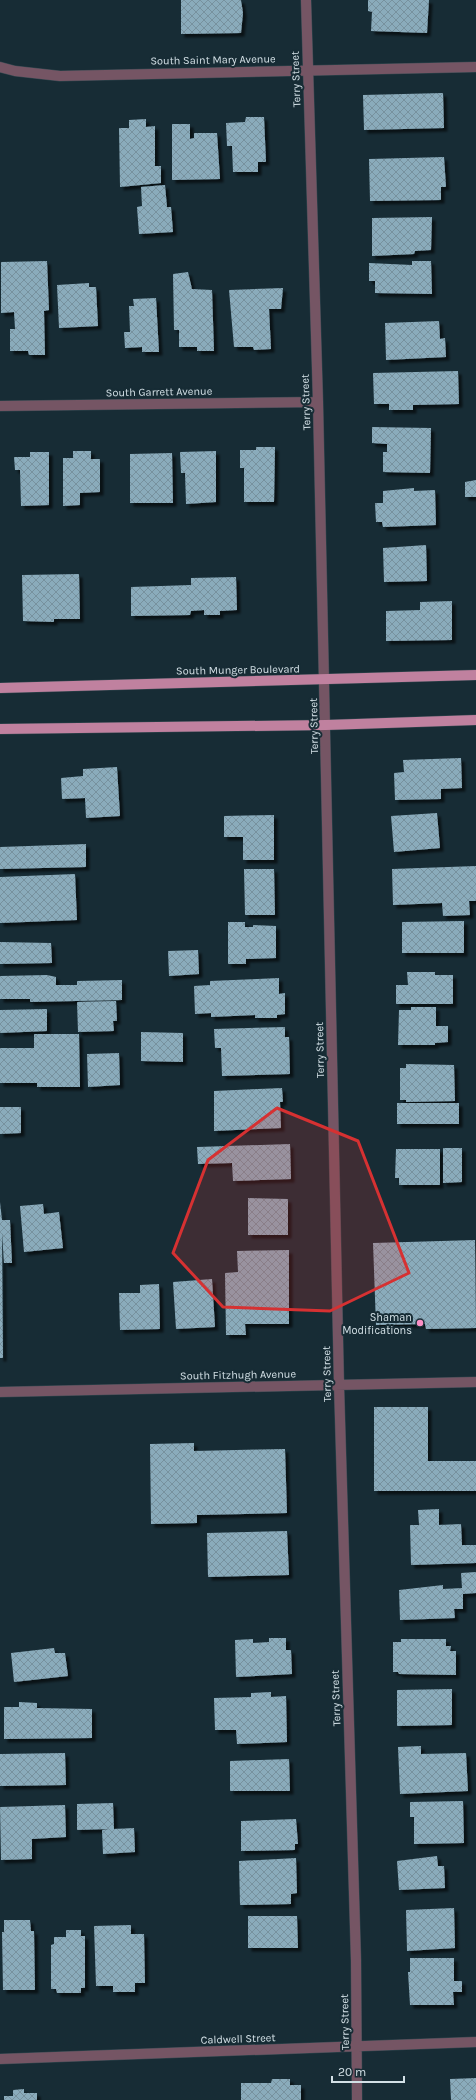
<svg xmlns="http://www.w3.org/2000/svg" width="476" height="2100" font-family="Karla,sans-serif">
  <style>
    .building { fill: url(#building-cross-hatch); filter: url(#shadow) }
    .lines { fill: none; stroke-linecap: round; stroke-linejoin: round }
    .minor-casing { stroke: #354951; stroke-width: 11 }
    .major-casing { stroke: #354951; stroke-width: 11 }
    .minor { stroke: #755564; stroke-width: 10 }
    .major { stroke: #c0819f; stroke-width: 10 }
    .marked { fill: #d63132; fill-opacity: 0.2; stroke: #d63132; stroke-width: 3; stroke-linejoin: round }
    .poi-dot { fill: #fb8fc5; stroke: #172c35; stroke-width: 1.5 }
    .labels { text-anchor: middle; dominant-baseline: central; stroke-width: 4; stroke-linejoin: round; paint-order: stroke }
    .street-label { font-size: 11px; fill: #d3e0e6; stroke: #172c35 }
    .poi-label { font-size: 11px; fill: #d3e0e6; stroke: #172c35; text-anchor: end }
  </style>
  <defs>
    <pattern id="building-cross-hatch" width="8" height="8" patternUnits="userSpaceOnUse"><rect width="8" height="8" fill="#8aabbb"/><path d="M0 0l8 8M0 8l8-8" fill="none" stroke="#77919e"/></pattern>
    <filter id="shadow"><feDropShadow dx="3.5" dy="3.5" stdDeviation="1" flood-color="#0009"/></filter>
  </defs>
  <rect width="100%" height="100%" fill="#172c35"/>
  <path class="building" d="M181 0H241L243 13 241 33 181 34Z
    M368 0H429L427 33 371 31 372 12 368 11Z
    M443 93 444 128 364 130 363 95Z
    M246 117H264L266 162H258V172H233L232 146H227L226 123 245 122Z
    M146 119V127L155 126V166H161V183L120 187 119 128H129V120Z
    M172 124H190V139L194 138V133H217L220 179 172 180Z
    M444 157 446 187H441V200L370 201 369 159Z
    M165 185 167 207H171L173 232 139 234 137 207 142 206 141 187Z
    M432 217 431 250 415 251 414 254 372 256V218Z
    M47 261 49 310 44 311 45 355H29L28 351H10V329H15L14 312 1 313V262Z
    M412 261H431L432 294 375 293V281H369V263L412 265Z
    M188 272 192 289 212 290 214 351H197V347H179V330H174L173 274Z
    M89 283V287H96L98 326 59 328 57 285Z
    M283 288 281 309H269L271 349 254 350 253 347H234L229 290Z
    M156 298 159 352H142V347L125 348 124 332H130L129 306H134L133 299Z
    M439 321 440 339 445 338 446 357 386 360 385 323Z
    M458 371 459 404 413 405V410H389V404H374L373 373Z
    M372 427 431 428 430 473 383 472V452H387V444L372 443Z
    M256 447H275L274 502H244V468H240V450H256Z
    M73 451H91V459H100V492L80 493V505L63 506V458H73Z
    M216 451V502L186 504 185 473H181L180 452Z
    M30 452H49V505L21 506 20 470H15L14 457H30Z
    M172 453 173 503H130V454Z
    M476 480V497H465V482Z
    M414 488V491L435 490 436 525 383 527 382 522H376L375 503H383V491Z
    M426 545 427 581 384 582 383 548Z
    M79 574 80 619H54V622L23 621 22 575Z
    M236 577 237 610 220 611V615H204V610L191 611 190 615 131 616V587L191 585V578Z
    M452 601V640L386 641V611L420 610V602Z
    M461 758 462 788 441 789V799L395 800 394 773 404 772 403 760Z
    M117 767 120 816 86 818 85 798 62 799 61 778 83 776V769Z
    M437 813 440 848 394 852 391 816Z
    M274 815V860H243V837H224V816Z
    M86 844V867L0 869V847Z
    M476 866V901H469L470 915 443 916 442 903 393 905 392 869Z
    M244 869H274L275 915H245Z
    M75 874 77 920 0 923V877Z
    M464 921V953H402V922Z
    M228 922H245V927H253V925L276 926V958L246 959V964H228Z
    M0 942 51 943 52 963 0 964Z
    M198 950 199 974 169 976 168 951Z
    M407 972H435V975H453V1004H396V985H408Z
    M47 975 56 977V985H77V981L122 980V1000L30 1002V999H0V976Z
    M279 978V994L285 993V1014L277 1015V1018H255V1015L211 1017V1013L195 1014 194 986 210 985V981Z
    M116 1001 117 1021H113L114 1031 78 1032 77 1002Z
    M411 1007H436V1026H448V1042L435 1043V1045H398L399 1010H411Z
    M47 1009V1031L0 1033V1010Z
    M285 1027V1037H289L290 1074 222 1076 221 1048H215L214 1029Z
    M141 1032 183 1033V1062L141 1061Z
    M34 1034H79L80 1087H37V1083H0V1048H34Z
    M119 1053 120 1085 88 1087 87 1054Z
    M406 1064 454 1065 455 1101 406 1102V1100H400V1068H406Z
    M282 1088 283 1102H280L281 1128 214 1131V1091Z
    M397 1103H459V1124H397Z
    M0 1107H21V1133L0 1134Z
    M290 1144 291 1179 233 1181 232 1163 198 1164 197 1147Z
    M443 1148H462V1182L443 1183Z
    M396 1149H440V1185H399V1178H395Z
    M248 1198 288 1199V1235H248Z
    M0 1202 2 1220H10L12 1263H4L2 1233 3 1358H0Z
    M43 1204 44 1214 59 1212 63 1248 24 1252 20 1206Z
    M475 1240 476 1328 426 1329 425 1324 376 1325 373 1243Z
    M289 1250V1324H245L246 1335H226L225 1273 238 1272 237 1251Z
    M212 1279 215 1327 176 1329 173 1282Z
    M159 1284 160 1329 120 1330 119 1293H140V1285Z
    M374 1407H428V1461H476V1491H374Z
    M194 1443V1451L285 1449 287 1513 197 1515V1523L151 1524 150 1444Z
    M439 1509V1525L461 1524 462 1545H476V1563L411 1565 410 1525H419L418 1510Z
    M287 1531 289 1575 208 1577 207 1533Z
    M476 1572V1593L463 1594V1609H454L455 1618 400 1620 399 1590 443 1585V1589L462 1588 461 1573Z
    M269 1638H286V1650H291L292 1674 236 1677 235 1640 253 1639V1643L269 1642Z
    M401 1639H446V1646H451L450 1651H456V1675L399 1674 398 1672H393V1642H401Z
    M54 1648 55 1653H65L68 1676 14 1682 11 1653Z
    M452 1689V1725L397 1726V1690Z
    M271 1692V1697L286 1696 287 1742 237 1744 236 1730H215L214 1698 251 1697V1693Z
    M19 1702 37 1703V1708L92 1709V1738L4 1739V1707H19Z
    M421 1746V1754L466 1753 468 1791 400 1794 398 1747Z
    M65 1753 66 1785 0 1786V1754Z
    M289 1759 290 1791H230V1761Z
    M463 1801 464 1843 414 1844V1817H410V1802Z
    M113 1803 114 1829 134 1828 135 1852 103 1854 102 1830 109 1829 77 1830V1804Z
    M65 1805 66 1837 32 1839V1859L1 1860 0 1807Z
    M296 1819 298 1844H295V1850L241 1851V1821Z
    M437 1856 438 1866H444L445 1888 399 1890 397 1861Z
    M296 1858 297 1893 291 1894V1904L240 1905 239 1861Z
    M454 1908 455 1948 407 1951 406 1910Z
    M248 1916H297L298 1948H248Z
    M4 1920H30L31 1931H34L35 1990H3L2 1932H4Z
    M131 1925V1934H144L145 1983H135V1992H113V1986H96L94 1926Z
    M66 1930H81V1936H85V1988H81V1993H57L56 1989H51V1945L54 1944V1937H66Z
    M410 1958H454V1981H462V1992H453L454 2005H410L408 1972H410Z
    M476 2078V2100H451L450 2079Z
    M272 2079H290V2085H301V2100H241V2083H271Z
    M24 2089V2093H37V2100H4V2096H13V2090Z"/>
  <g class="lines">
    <g class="minor-casing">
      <path id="minor" d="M306 0 318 402 339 1385 356 1961 357 2100
        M0 67 15 71 60 76 476 67
        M0 406 318 402
        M0 1392 476 1382
        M0 2059 476 2042"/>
    </g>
    <g class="major-casing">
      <path id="major" d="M0 688 476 675
        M0 729 326 725 476 720"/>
    </g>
    <use href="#minor" class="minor"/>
    <use href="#major" class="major"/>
  </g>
  <path class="marked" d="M277 1108 358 1141 409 1273 330 1311 223 1307 173 1253 208 1160Z"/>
  <circle class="poi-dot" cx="420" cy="1323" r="4"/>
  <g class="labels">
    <g class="street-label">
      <text transform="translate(213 60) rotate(-1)">South Saint Mary Avenue</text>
      <text transform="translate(296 79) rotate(-92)">Terry Street</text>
      <text transform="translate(159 392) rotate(-1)">South Garrett Avenue</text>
      <text transform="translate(306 402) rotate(-92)">Terry Street</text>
      <text transform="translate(238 670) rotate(-1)">South Munger Boulevard</text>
      <text transform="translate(314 726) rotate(-91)">Terry Street</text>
      <text transform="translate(320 1050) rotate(-91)">Terry Street</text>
      <text transform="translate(327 1374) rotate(-91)">Terry Street</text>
      <text transform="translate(238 1375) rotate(-1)">South Fitzhugh Avenue</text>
      <text transform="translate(336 1698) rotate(-92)">Terry Street</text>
      <text transform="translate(345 2022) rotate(-91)">Terry Street</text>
      <text transform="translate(238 2039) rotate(-2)">Caldwell Street</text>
    </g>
    <g class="poi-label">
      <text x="412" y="1317">Shaman<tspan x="412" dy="13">Modifications</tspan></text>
    </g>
  </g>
  <path d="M332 2076v6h72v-6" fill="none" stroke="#d3e0e6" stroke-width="2"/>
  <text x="338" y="2076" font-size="12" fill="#d3e0e6" stroke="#172c35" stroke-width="3" paint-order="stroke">20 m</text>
</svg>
